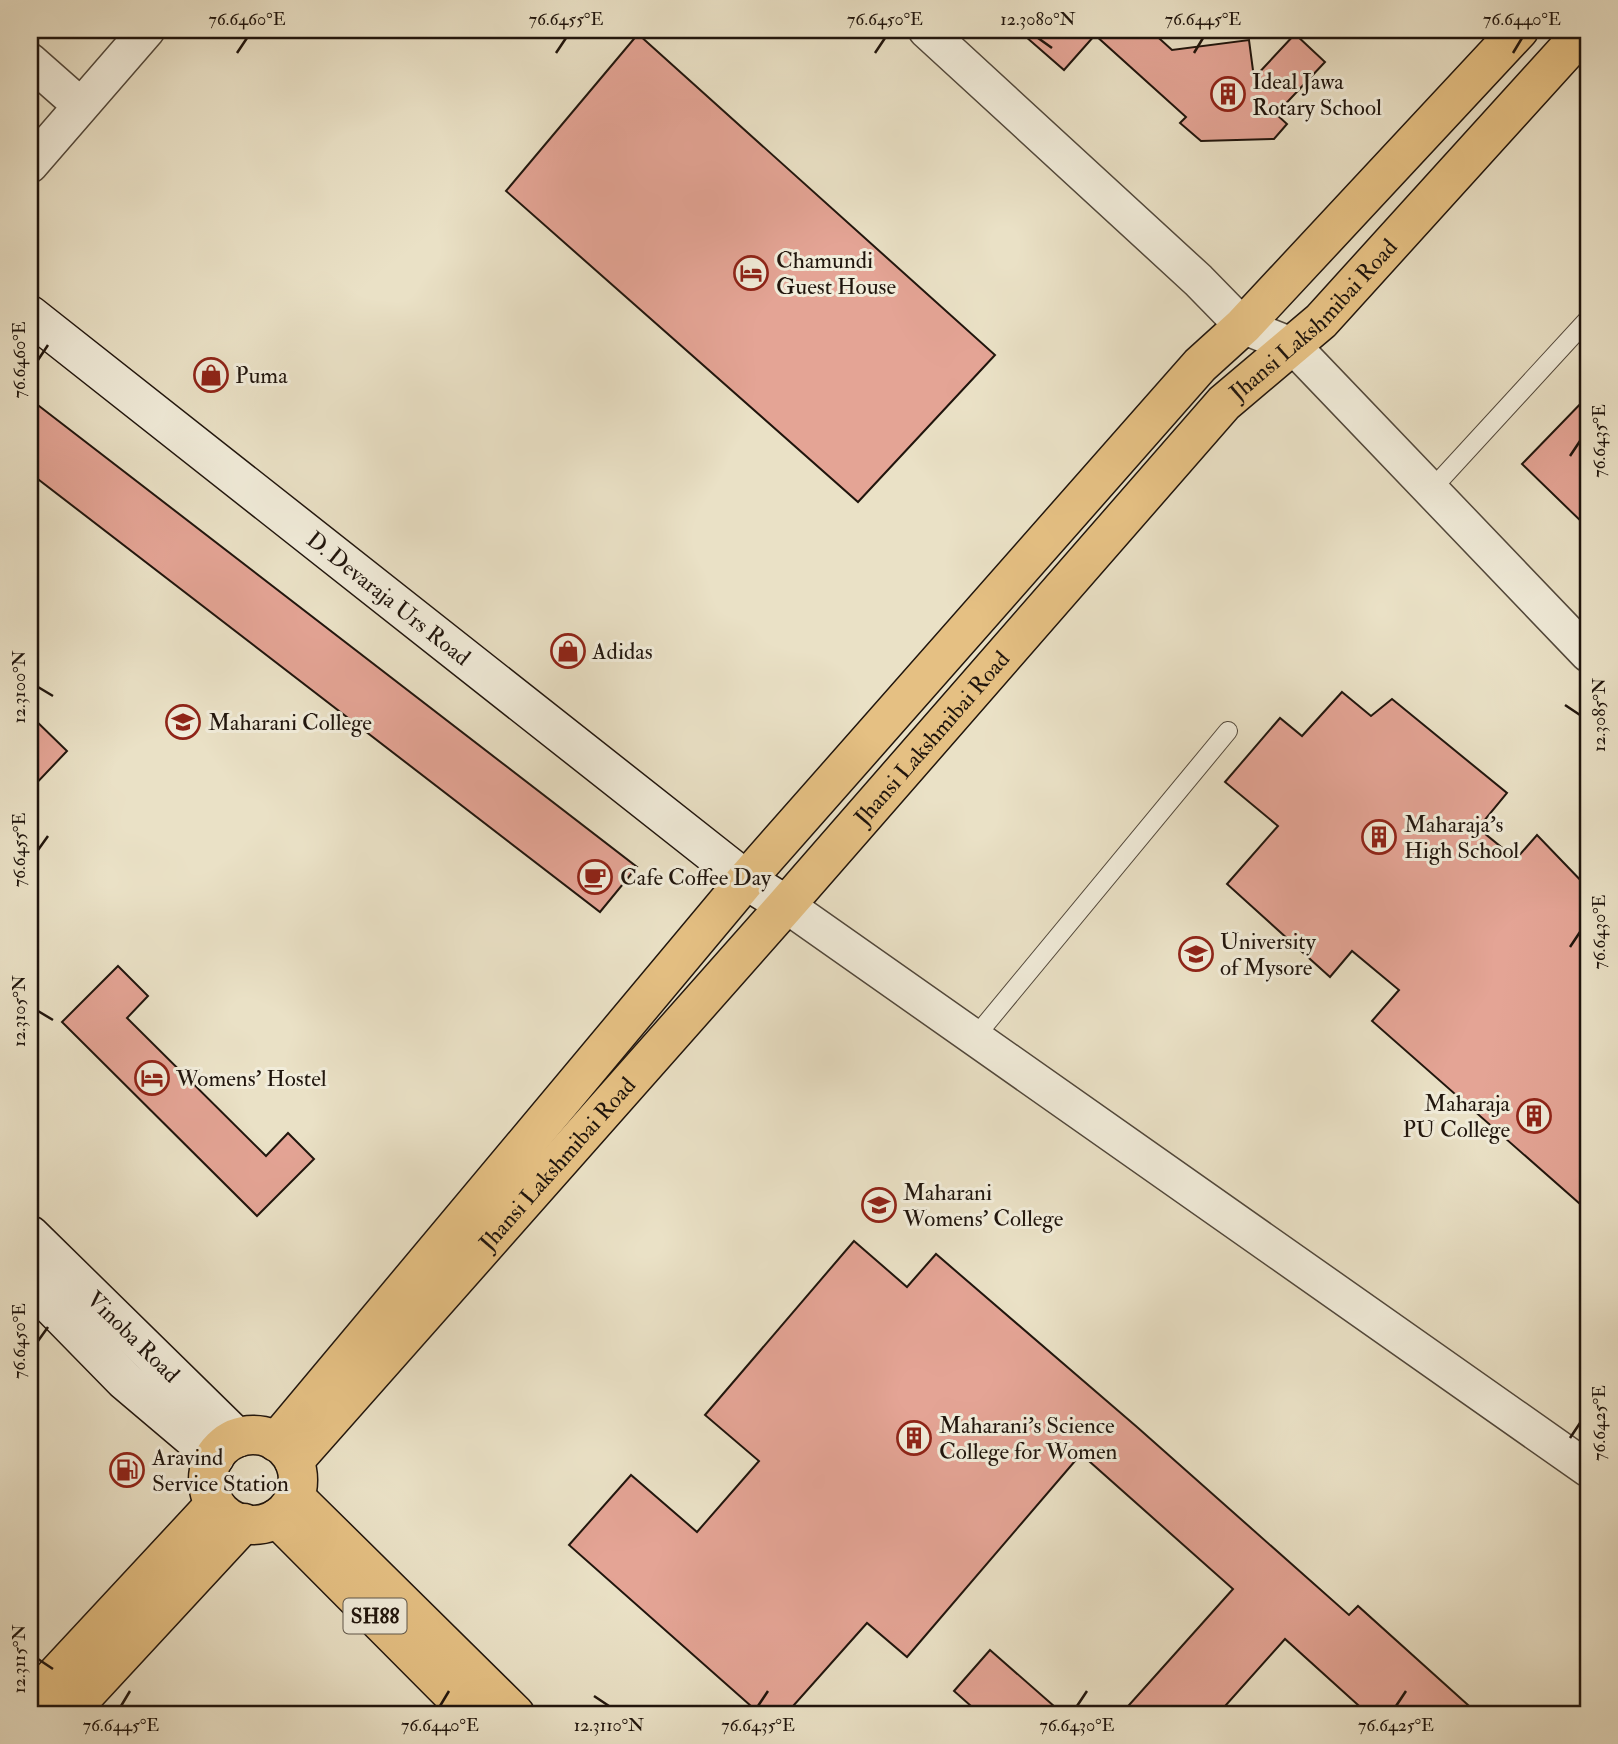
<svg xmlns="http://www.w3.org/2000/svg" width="1618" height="1744" font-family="'IM FELL Double Pica',serif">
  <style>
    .building { fill: #e4a495; stroke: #20150d; stroke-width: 2 }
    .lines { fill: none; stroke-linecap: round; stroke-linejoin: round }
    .lane-casing { stroke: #52483b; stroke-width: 20 }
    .street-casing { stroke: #52483b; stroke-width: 38 }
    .secondary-casing { stroke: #20150d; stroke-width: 41 }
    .primary-casing { stroke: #20150d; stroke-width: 41 }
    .lane { stroke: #f1ecda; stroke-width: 18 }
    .street { stroke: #f1ecda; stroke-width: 35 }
    .secondary { stroke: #f1ecda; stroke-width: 38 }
    .primary { stroke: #e5c083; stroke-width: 38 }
    .ticks { fill: none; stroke: #20150d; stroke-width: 2.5 }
    .labels { text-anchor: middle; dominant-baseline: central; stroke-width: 6; stroke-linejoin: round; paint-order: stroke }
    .shield { fill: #f1ecda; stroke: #5f564a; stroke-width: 2 }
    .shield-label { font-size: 21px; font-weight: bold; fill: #20150d }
    .poi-label { font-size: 23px; fill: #20150d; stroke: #f1ecda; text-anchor: start }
    .street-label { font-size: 23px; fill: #20150d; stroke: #f1ecda }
    .neatline { fill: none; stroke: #20150d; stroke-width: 2.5 }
    .ticks-label { font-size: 18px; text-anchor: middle; fill: #20150d }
  </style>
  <rect width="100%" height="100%" fill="#eae1c6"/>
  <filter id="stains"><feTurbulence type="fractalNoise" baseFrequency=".00286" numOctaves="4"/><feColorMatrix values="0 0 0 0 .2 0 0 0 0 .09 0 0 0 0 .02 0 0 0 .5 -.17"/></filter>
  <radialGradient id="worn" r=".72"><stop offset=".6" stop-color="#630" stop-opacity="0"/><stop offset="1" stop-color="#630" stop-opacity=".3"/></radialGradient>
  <path class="building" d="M1018 30H1150L1172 50 1249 40 1254 78 1295 34 1325 62 1276 114 1287 124 1274 139 1201 141 1180 123 1186 117 1095 35 1064 70Z
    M638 34 995 355 858 502 506 191Z
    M1588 396V528L1522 464Z
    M30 399 637 867 600 912 30 473Z
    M1342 692 1371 716 1392 699 1507 793 1478 828 1516 859 1537 835 1588 888V1211L1372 1021 1399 990 1352 951 1330 977 1227 884 1278 826 1225 782 1280 718 1302 736Z
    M30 715 67 751 30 790Z
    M118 966 148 996 127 1018 266 1156 288 1133 314 1159 257 1216 62 1022Z
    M854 1241 907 1287 936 1254 1137 1427 1349 1615 1358 1606 1478 1714H1368L1285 1639 1218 1714H1121L1233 1589 1081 1454 907 1657 867 1623 786 1714H760L569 1545 631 1475 697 1532 759 1461 705 1415Z
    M990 1650 1063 1714H980L954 1691Z"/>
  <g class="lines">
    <g class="lane-casing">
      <path id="lane" d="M1430 491 1588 319
        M975 1037 1228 731"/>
    </g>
    <g class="street-casing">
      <path id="street" d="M926 30 1198 280 1243 326 1293 346 1588 654
        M30 61 81 106
        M30 165 147 30
        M786 905 1588 1469"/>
    </g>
    <g class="secondary-casing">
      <g id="secondary">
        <path id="s1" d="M30 315 746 880 786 905"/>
        <path id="s2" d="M30 1235 237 1438"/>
        <path d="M30 1284 124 1380 215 1457"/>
      </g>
    </g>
    <g class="primary-casing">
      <g id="primary">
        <circle cx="253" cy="1480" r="45"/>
        <path d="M276 1442 746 880 1200 365 1243 326 1519 30"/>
        <path id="s3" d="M294 1461 786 905 1224 403 1321 321 1585 30"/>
        <path d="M294 1496 515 1714"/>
        <path d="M277 1518 472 1714"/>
        <path d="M30 1703 215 1504"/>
        <path d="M67 1714 244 1523"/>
      </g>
    </g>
    <use href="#lane" class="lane"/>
    <use href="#street" class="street"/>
    <use href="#secondary" class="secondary"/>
    <use href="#primary" class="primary"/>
  </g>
  <path class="ticks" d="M1038 38 1052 48M237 53 247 38M556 53 566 38M875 53 885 38M1194 53 1203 38M1513 53 1522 38M38 360 48 345M1570 456 1580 441M38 687 53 696M1565 705 1580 715M38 850 48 836M1570 947 1580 932M38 1011 53 1020M38 1341 48 1327M1570 1438 1580 1423M38 1659 53 1669M594 1696 609 1706M121 1706 130 1691M440 1706 449 1691M758 1706 768 1691M1077 1706 1087 1691M1396 1706 1406 1691"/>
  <defs>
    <g id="building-ring" transform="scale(1.75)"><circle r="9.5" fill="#f1ecda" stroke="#8f2418" stroke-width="1.5"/><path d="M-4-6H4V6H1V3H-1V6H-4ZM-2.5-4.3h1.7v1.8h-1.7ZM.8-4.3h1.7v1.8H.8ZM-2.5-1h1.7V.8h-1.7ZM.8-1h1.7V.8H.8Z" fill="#8f2418"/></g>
    <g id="hotel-ring" transform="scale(1.75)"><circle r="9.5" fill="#f1ecda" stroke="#8f2418" stroke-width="1.5"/><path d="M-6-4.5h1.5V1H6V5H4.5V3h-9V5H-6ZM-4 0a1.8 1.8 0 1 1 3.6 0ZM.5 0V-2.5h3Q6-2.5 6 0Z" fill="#8f2418"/></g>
    <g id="shop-ring" transform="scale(1.75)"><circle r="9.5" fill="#f1ecda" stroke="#8f2418" stroke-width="1.5"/><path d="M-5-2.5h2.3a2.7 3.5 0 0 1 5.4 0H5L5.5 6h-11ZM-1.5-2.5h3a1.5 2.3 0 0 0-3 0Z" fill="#8f2418"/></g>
    <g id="university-ring" transform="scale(1.75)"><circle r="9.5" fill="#f1ecda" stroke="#8f2418" stroke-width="1.5"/><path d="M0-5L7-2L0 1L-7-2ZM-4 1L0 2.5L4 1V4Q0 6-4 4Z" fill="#8f2418"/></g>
    <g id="cafe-ring" transform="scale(1.75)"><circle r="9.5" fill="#f1ecda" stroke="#8f2418" stroke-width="1.5"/><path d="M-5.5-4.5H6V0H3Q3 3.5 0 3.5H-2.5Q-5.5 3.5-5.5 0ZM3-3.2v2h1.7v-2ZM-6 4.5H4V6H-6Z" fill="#8f2418"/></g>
    <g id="fuel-ring" transform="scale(1.75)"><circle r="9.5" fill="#f1ecda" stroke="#8f2418" stroke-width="1.5"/><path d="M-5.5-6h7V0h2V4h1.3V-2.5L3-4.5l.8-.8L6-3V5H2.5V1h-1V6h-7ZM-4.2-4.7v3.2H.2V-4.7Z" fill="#8f2418"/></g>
  </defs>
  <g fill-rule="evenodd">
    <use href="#building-ring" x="1228" y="94"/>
    <use href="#hotel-ring" x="751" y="273"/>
    <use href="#shop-ring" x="211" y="375"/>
    <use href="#shop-ring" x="568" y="651"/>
    <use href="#university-ring" x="183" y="722"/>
    <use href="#building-ring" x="1379" y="837"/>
    <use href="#cafe-ring" x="595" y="877"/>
    <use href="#university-ring" x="1196" y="954"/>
    <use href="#hotel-ring" x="152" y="1078"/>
    <use href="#building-ring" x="1534" y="1116"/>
    <use href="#university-ring" x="879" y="1205"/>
    <use href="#building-ring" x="914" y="1438"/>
    <use href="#fuel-ring" x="127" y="1470"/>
  </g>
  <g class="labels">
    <rect class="shield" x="343.5" y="1598.5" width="63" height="35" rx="5"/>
    <g class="shield-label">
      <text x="375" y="1616">SH88</text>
    </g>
    <g class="poi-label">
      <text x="1252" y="81">Ideal Jawa<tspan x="1252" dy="26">Rotary School</tspan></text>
      <text x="776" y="260">Chamundi<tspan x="776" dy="26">Guest House</tspan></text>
      <text x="235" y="375">Puma</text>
      <text x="592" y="651">Adidas</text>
      <text x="208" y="722">Maharani College</text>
      <text x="1404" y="824">Maharaja's<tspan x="1404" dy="26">High School</tspan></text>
      <text x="620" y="877">Cafe Coffee Day</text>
      <text x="1220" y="941">University<tspan x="1220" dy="26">of Mysore</tspan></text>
      <text x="176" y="1078">Womens' Hostel</text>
      <text x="1510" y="1103" text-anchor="end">Maharaja<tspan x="1510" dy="26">PU College</tspan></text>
      <text x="903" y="1192">Maharani<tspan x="903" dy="26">Womens' College</tspan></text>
      <text x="939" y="1425">Maharani's Science<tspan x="939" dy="26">College for Women</tspan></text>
      <text x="152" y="1457">Aravind<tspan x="152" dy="26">Service Station</tspan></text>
    </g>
    <g class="street-label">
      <text stroke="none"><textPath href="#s3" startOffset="1531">Jhansi Lakshmibai Road</textPath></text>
      <text stroke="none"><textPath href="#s1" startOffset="457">D. Devaraja Urs Road</textPath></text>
      <text stroke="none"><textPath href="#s3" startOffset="964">Jhansi Lakshmibai Road</textPath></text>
      <text stroke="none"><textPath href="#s3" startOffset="397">Jhansi Lakshmibai Road</textPath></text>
      <text stroke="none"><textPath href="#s2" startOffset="145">Vinoba Road</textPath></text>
    </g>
  </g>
  <rect width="1618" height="1744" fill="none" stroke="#eae1c6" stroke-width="77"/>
  <rect x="38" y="38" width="1542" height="1668" class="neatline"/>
  <g class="ticks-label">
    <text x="247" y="25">76.6460°E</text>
    <text x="566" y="25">76.6455°E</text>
    <text x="885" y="25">76.6450°E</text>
    <text x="1038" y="25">12.3080°N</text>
    <text x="1203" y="25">76.6445°E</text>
    <text x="1522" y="25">76.6440°E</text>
    <text transform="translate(19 360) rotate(-90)" y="6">76.6460°E</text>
    <text transform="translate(1599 441) rotate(-90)" y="6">76.6435°E</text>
    <text transform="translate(19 687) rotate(-90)" y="6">12.3100°N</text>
    <text transform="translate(1599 715) rotate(-90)" y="6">12.3085°N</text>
    <text transform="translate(19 850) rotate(-90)" y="6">76.6455°E</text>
    <text transform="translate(1599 932) rotate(-90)" y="6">76.6430°E</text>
    <text transform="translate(19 1011) rotate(-90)" y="6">12.3105°N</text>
    <text transform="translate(19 1341) rotate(-90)" y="6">76.6450°E</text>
    <text transform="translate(1599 1423) rotate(-90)" y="6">76.6425°E</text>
    <text transform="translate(19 1659) rotate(-90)" y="6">12.3115°N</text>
    <text x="121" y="1731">76.6445°E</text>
    <text x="440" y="1731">76.6440°E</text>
    <text x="609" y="1731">12.3110°N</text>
    <text x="758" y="1731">76.6435°E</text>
    <text x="1077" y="1731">76.6430°E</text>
    <text x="1396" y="1731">76.6425°E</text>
  </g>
  <rect width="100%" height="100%" filter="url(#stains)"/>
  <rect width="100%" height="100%" fill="url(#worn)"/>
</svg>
